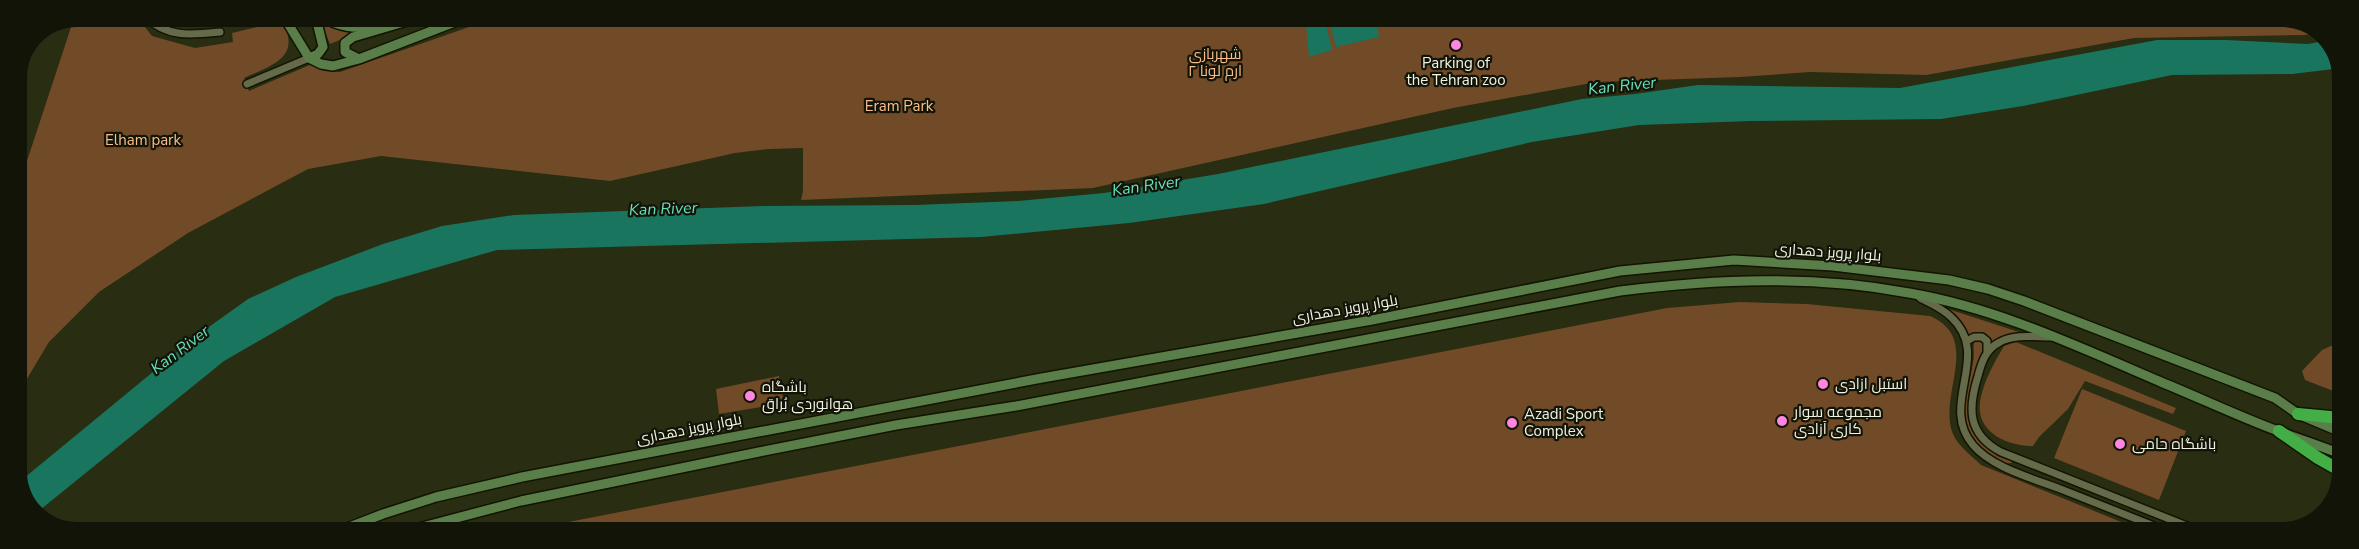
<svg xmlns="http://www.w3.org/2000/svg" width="2359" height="549" font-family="'Nunito Sans',Cairo,sans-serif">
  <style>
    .green { fill: #714a28 }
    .water { fill: #1a755e }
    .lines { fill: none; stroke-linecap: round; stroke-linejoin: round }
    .street-casing { stroke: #121500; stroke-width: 10 }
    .secondary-casing { stroke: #121500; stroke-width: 12 }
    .highway-casing { stroke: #121500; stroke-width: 15 }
    .street { stroke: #656a4b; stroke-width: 7 }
    .secondary { stroke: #5a7e49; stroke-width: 9 }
    .highway { stroke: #42ae45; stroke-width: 12 }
    .poi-dot { fill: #fe85e0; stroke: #121408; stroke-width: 2 }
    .labels { text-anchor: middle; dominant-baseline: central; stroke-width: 4.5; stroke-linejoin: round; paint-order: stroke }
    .park-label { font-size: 15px; fill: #fabd8b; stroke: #121408 }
    .poi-label { font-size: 15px; fill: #f1f4e3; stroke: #121408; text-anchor: start }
    .street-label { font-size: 15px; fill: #f1f4e3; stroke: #121408 }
    .water-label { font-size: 16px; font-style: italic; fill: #68e0bd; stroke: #121408 }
  </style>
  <rect width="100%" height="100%" fill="#292d11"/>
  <path class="green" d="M77 17H137L152 36 195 48 233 42 232 33 261 26 268 19 266 17H280C303 56 276 64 244 78L249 91 312 64 325 71 340 72 469 27 525 17 2295 18 2321 33 2304 35 2134 38 1926 75 1810 72 1740 77 1597 82 1453 108 1093 188 801 200 803 191V148L769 149 735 153 610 181 381 156 308 169 188 233 99 292 49 342 25 382 17 401V180L25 167 74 18Z
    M321 22 333 28 351 32 352 35 330 44Z
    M1740 302 1807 304 1930 316C1983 339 1937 395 1953 434 1958 446 1972 456 1981 465L2146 532H517L1667 308Z
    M1942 307 2028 335 2010 336 1992 342C1981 335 1985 327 1968 336L1958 319Z
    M1975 340 1984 341 1985 346C1979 357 1976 369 1972 381 1961 422 1971 443 2010 460L2012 463C2004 464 1997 459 1990 455 1950 432 1968 397 1973 362 1975 355 1972 346 1975 340Z
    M2342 341 2341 394 2305 380 2302 371 2322 350Z
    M2016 342 2176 408 2173 414 2085 381 2068 409 2039 437 2033 446C2008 446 1976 433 1980 402 1983 382 1994 363 2004 346Z
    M779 376 784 403 719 414 716 389Z
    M2082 389 2186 431 2159 500 2054 458Z"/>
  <path class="water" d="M1338 17H1375L1379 37 1336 47 1329 20Z
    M1325 19 1332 50 1309 57 1306 24Z
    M2157 40H2226L2308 44 2329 40 2342 68 2292 74 2172 75 2023 106 1941 119 1751 121 1639 125 1532 142 1264 204 1129 223 981 237 497 250 335 297 224 361 35 514 32 512 18 483 199 334 248 299 296 277 383 244 442 226 514 215 763 206 915 205 1018 201 1104 193 1218 174 1582 99 1635 94 1698 85 1900 88Z"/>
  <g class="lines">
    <g class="street-casing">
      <path id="street" d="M145 17C169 38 190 35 220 32
        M247 84 309 58
        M1920 298C1930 303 1942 308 1951 317 1993 356 1938 404 1973 445 1992 468 2035 479 2063 490 2098 504 2134 518 2169 532
        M2051 337C2034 337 2015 334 2000 342 1986 349 1982 361 1978 376 1968 408 1967 434 2001 452L2202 532
        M1967 341 1974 337H1982L1987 341V352"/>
    </g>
    <g class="secondary-casing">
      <path id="secondary" d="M284 17 309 58 321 64 333 66 359 59 460 20 479 17
        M323 17C338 27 355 28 373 28
        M309 58 318 54 323 47 318 26 312 17
        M359 59 345 52V43L353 37 421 17
        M339 531 383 514 436 497 522 477 1042 378 1372 320 1620 271 1734 260 1833 266 1949 280 1988 289 2024 301 2275 398 2298 414 2341 432
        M407 531 521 501 759 452 896 425 1016 406 1620 291C1716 279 1813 275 1909 293 1997 308 2079 347 2161 382 2200 398 2238 416 2278 431 2299 439 2320 446 2341 454"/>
    </g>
    <g class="highway-casing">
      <path id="highway" d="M2298 414 2341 418
        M2279 431 2318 458 2341 471"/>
    </g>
    <use href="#street" class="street"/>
    <use href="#secondary" class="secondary"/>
    <use href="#highway" class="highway"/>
  </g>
  <g class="poi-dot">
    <circle cx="1456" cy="45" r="6"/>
    <circle cx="1823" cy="384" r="6"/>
    <circle cx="750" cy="396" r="6"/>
    <circle cx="1782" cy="421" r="6"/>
    <circle cx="1512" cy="423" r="6"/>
    <circle cx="2120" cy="444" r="6"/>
  </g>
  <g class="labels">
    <g class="park-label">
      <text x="1215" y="54">شهربازی<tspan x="1215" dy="17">ارم لونا ۲</tspan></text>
      <text x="899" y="106">Eram Park</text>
      <text x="143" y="140">Elham park</text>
    </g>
    <g class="poi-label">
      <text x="1456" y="63" text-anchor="middle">Parking of<tspan x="1456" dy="17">the Tehran zoo</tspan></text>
      <text x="1835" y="384">استبل ازادی</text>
      <text x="762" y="387">باشگاه<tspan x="762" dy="17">هوانوردی بُراق</tspan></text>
      <text x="1794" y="412">مجموعه سوار<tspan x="1794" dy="17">کاری آزادی</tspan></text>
      <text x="1524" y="414">Azadi Sport<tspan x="1524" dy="17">Complex</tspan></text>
      <text x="2132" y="444">باشگاه حامی</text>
    </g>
    <g class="street-label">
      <text transform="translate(1828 252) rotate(4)">بلوار پرویز دهداری</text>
      <text transform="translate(1345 309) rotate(-10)">بلوار پرویز دهداری</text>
      <text transform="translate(689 429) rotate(-11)">بلوار پرویز دهداری</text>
    </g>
    <g class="water-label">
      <text transform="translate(1622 86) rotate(-6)">Kan River</text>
      <text transform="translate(1146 186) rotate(-8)">Kan River</text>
      <text transform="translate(663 209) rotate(-2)">Kan River</text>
      <text transform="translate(180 350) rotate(-37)">Kan River</text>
    </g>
  </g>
  <path d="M0 0H2359V549H0ZM77 27H2282A50 50 0 0 1 2332 77V472A50 50 0 0 1 2282 522H77A50 50 0 0 1 27 472V77A50 50 0 0 1 77 27Z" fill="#121408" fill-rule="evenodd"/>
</svg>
